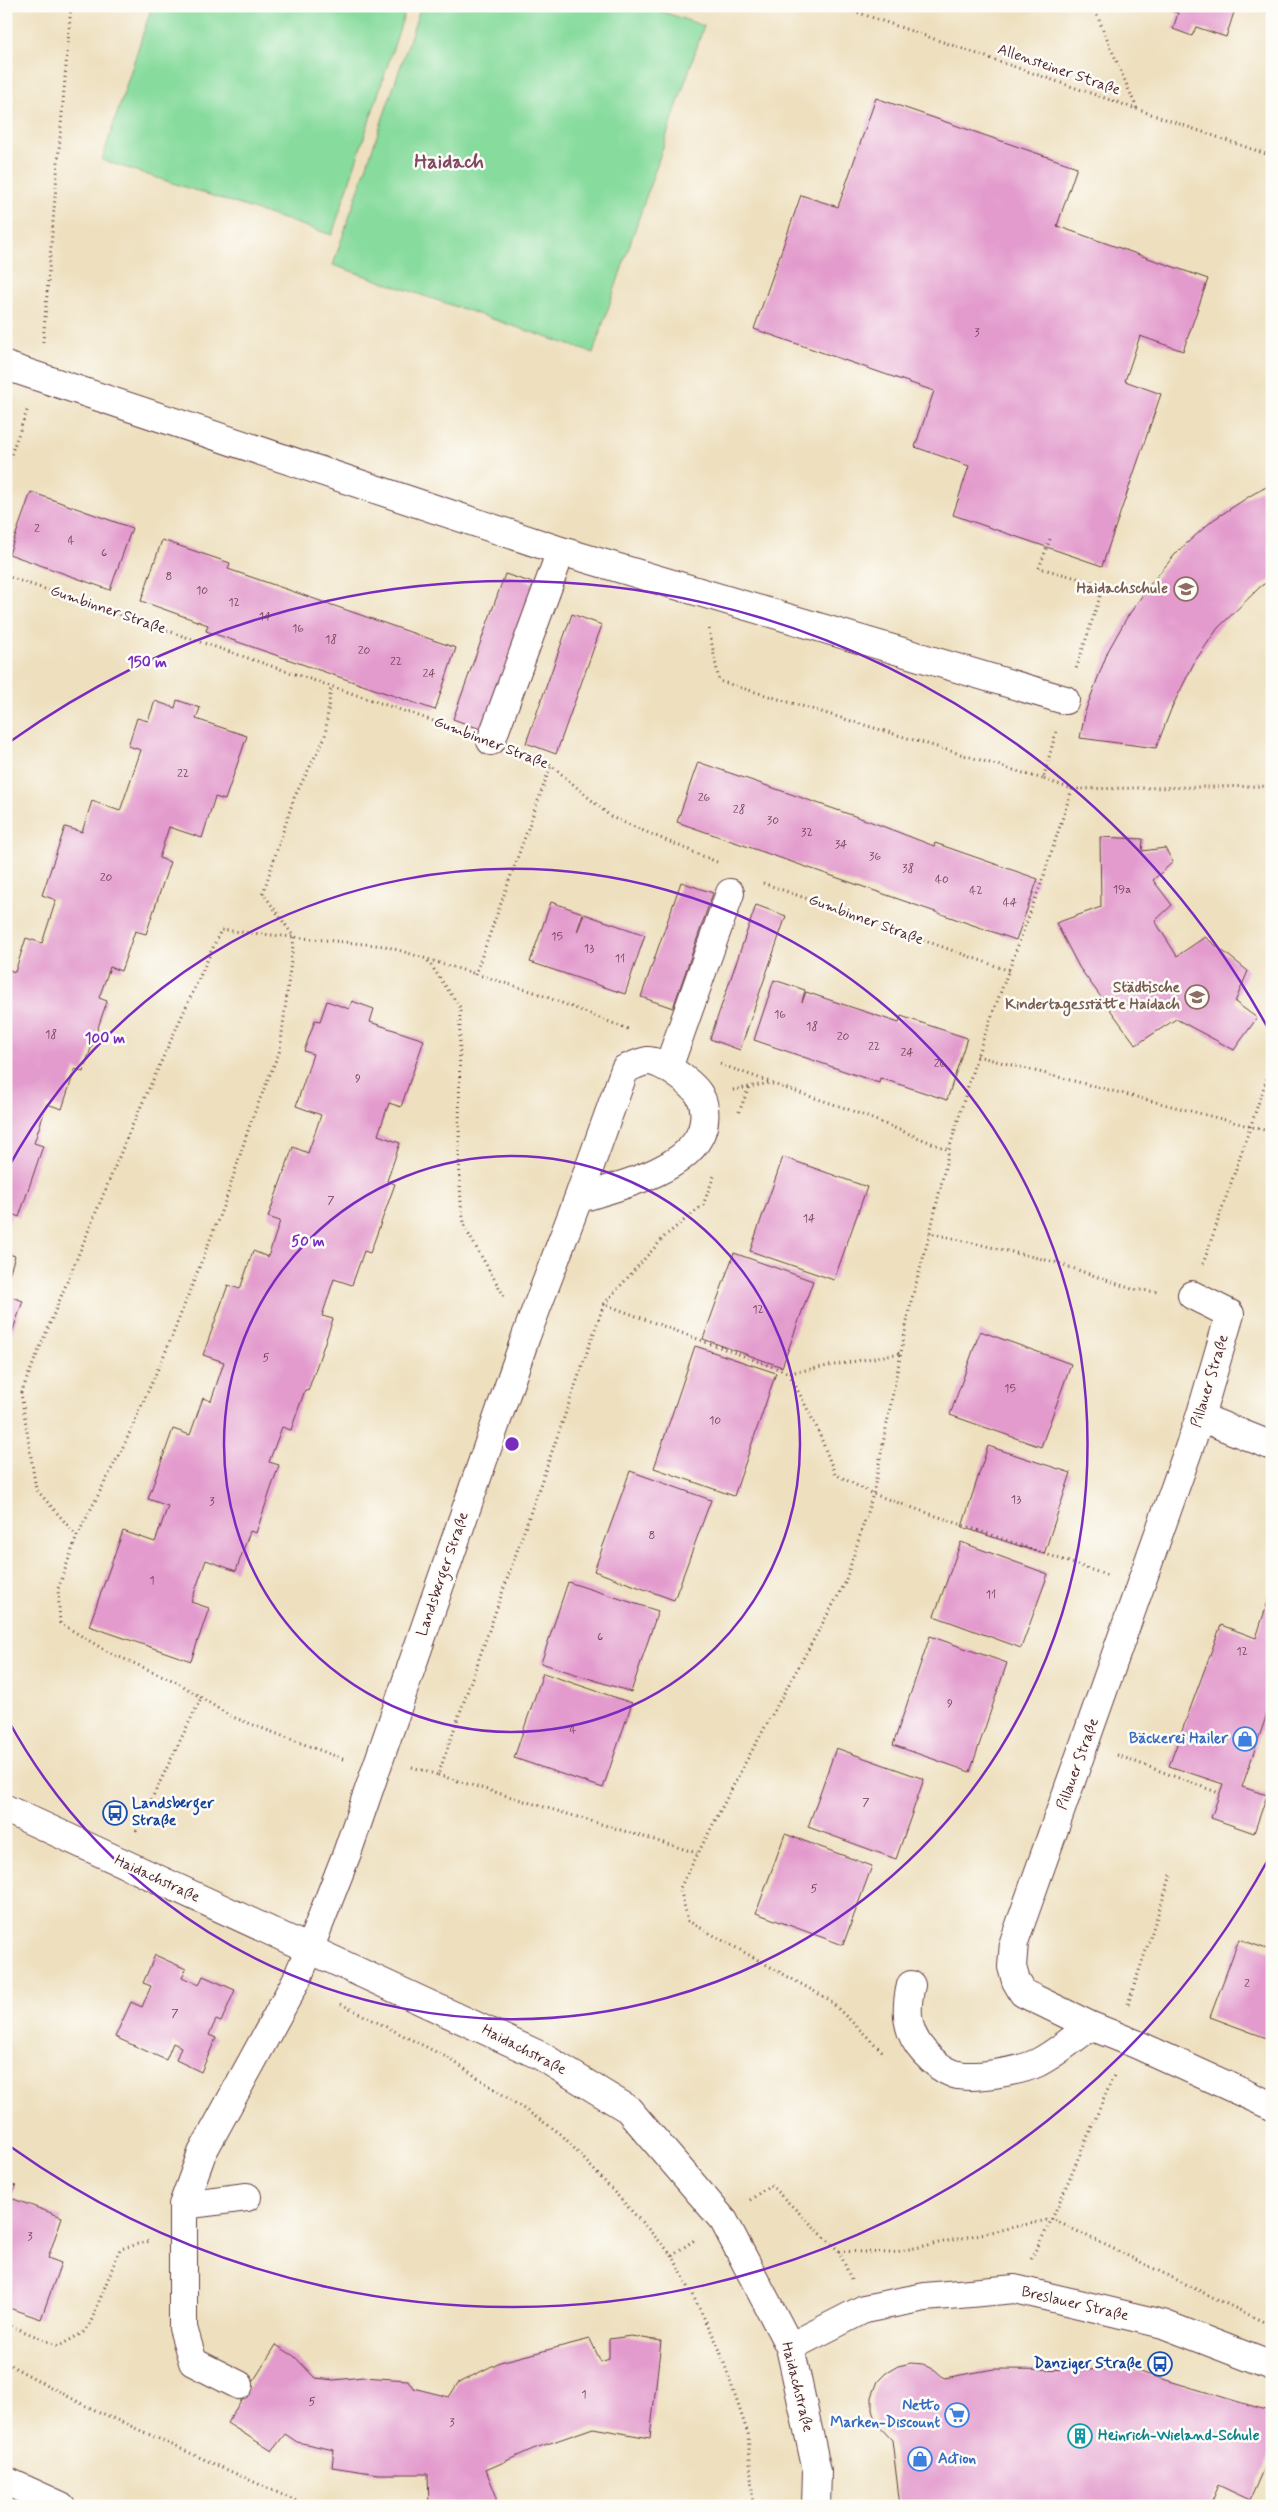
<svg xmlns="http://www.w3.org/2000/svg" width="1278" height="2512" font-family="Mynerve,sans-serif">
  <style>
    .green { fill: #87db9d; stroke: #687d64 }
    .building { fill: #e39bcd }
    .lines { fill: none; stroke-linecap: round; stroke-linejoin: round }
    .minor-casing { stroke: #633c41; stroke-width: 30 }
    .major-casing { stroke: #633c41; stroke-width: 30 }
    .path { stroke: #633c41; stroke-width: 3; stroke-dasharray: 1 4; stroke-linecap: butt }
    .minor { stroke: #fff; stroke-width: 28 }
    .major { stroke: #fff; stroke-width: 28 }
    .ring { fill: none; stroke: #7b2cbf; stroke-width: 2.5 }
    .labels { text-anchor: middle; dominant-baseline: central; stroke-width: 5; stroke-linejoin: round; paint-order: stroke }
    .number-label { font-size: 12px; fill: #703e54 }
    .street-label { font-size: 15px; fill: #4a1f2b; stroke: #fdfcf7 }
    .education-label { font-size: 15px; font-weight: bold; fill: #785e54; stroke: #fdfcf7; text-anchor: end }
    .shop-label { font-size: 15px; font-weight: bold; fill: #366cbe; stroke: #fdfcf7; text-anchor: end }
    .transit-label { font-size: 15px; font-weight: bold; fill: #164399; stroke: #fdfcf7; text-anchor: start }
    .culture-label { font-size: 15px; font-weight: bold; fill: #0d838f; stroke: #fdfcf7; text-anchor: start }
    .district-label { font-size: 20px; font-weight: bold; fill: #804a64; stroke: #fdfcf7 }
    .centre { fill: #7b2cbf; stroke: #fdfcf7; stroke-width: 2.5 }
    .ring-label { font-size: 15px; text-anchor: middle; font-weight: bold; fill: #7b2cbf; stroke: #fdfcf7; stroke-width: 5; stroke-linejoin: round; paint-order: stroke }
  </style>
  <rect width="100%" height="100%" fill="#fdfcf7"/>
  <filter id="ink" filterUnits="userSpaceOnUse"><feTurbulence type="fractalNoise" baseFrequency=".02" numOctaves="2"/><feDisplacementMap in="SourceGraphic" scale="10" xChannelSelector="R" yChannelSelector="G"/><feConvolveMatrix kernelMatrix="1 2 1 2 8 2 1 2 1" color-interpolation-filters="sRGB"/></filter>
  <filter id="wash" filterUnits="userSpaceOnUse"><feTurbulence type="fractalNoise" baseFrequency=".0096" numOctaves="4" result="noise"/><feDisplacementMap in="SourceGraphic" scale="20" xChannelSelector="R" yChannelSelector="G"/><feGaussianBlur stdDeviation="1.12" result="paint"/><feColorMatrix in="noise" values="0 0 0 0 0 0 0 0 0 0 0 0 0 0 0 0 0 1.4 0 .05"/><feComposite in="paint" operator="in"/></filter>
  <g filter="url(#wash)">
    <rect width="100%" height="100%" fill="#eee0bf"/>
    <path class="green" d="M152 6H407L332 235 102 160Z
      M421 6H646L704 26 593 353 333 265Z"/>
    <g id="blocks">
      <path class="building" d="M1158 6H1236L1226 37 1196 27 1192 36 1173 29 1178 13Z
        M876 98 1077 167 1057 226 1208 279 1183 351 1140 336 1125 381 1161 394 1102 566 953 515 969 466 915 447 934 391 754 329 801 195 838 207Z
        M1272 484V579L1261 586 1218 628 1195 661 1172 707 1156 748 1080 738 1086 709 1108 651 1126 619 1148 587 1178 551 1213 520 1253 494Z
        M31 492 132 528 110 590 9 554Z
        M162 540 230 563 228 569 456 648 435 710 206 631 208 625 141 601Z
        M505 574 536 584 483 730 453 719Z
        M572 614 602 625 556 754 526 743Z
        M177 700 200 708 196 719 247 736 225 800 215 797 202 838 169 827 159 858 170 862 146 934 135 931 121 971 110 967 99 998 107 1001 83 1072 75 1069 62 1109 47 1104 34 1143 43 1146 19 1217 12 1214 6 1230V969L15 972 26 938 42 943 56 900 42 895 65 827 82 832 92 801 120 811 141 750 128 746 137 718 148 721 155 701 175 708Z
        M698 762 869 821 934 846 935 843 1038 879 1016 940 677 822Z
        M1100 837 1143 839 1142 851 1165 848 1173 862 1153 880 1172 905 1155 921 1177 956 1205 937 1248 971 1235 1002 1257 1018 1234 1050 1176 1019 1136 1045 1079 967 1056 923 1101 907Z
        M681 882 713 893 673 1008 641 997Z
        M551 902 583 913 577 932 584 914 645 935 625 994 530 962Z
        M756 905 786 916 740 1050 710 1039Z
        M774 980 805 990 802 1002 806 992 899 1023 901 1016 967 1038 947 1100 880 1078 879 1083 754 1040Z
        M327 1001 349 1009 352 1001 374 1009 370 1022 424 1040 401 1107 389 1103 378 1135 400 1143 387 1181 395 1184 370 1253 364 1251 352 1285 334 1279 322 1316 333 1319 308 1391 305 1390 291 1430 282 1427 269 1462 279 1465 256 1533 250 1531 236 1571 206 1560 191 1602 209 1608 191 1661 89 1626 123 1531 155 1542 168 1506 148 1499 173 1429 190 1435 203 1398 211 1401 224 1362 203 1355 228 1285 240 1289 253 1251 268 1257 280 1221 268 1217 293 1147 308 1153 321 1115 296 1106 313 1054 304 1051 315 1020 320 1021Z
        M783 1157 867 1187 834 1280 750 1251Z
        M6 1253 15 1256 7 1281H6Z
        M734 1253 813 1281 782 1367 703 1339Z
        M6 1295 23 1301 8 1344H6Z
        M980 1331 1071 1364 1041 1447 950 1415Z
        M695 1346 776 1373 734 1496 654 1468Z
        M988 1446 1071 1473 1044 1554 962 1527Z
        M630 1471 711 1500 674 1600 594 1571Z
        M961 1542 1048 1574 1021 1648 934 1616Z
        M568 1582 658 1611 631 1692 541 1663Z
        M1271 1592 1272 1709 1269 1708 1242 1787 1267 1795 1254 1833 1211 1818 1223 1784 1169 1766 1221 1625 1256 1638Z
        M930 1636 1007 1663 970 1772 893 1745Z
        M543 1673 632 1703 603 1788 514 1758Z
        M836 1748 924 1779 896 1859 808 1827Z
        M785 1834 872 1866 843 1945 756 1913Z
        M1239 1939 1272 1951V2040L1210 2017Z
        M155 1955 186 1969 182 1977 199 1985 203 1976 235 1990 221 2022 216 2020 209 2035 216 2038 201 2072 176 2060 181 2047 173 2043 166 2060 115 2037 131 2002 142 2007 151 1986 143 1983Z
        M6 2183 16 2186 11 2198 62 2217 48 2258 61 2263 41 2319 6 2307Z
        M631 2336 661 2341 650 2438 593 2428 533 2449 486 2470 496 2495V2506H429L428 2474H378L332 2467 334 2450 297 2442 285 2434 272 2451 227 2423 276 2345 294 2356 315 2378 334 2380 363 2377 408 2380 413 2388 449 2397 458 2383 500 2362 590 2339 601 2362 609 2359V2339Z
        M911 2363 923 2364 935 2370 944 2378 994 2369 1133 2370 1272 2412V2449L1250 2500 1218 2485 1209 2506H900L892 2440 876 2423 872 2410V2397L878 2381 886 2373 898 2366Z"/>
    </g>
  </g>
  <g filter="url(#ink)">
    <use href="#blocks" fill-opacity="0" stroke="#633c41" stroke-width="1"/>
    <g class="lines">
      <g class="minor-casing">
        <path id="minor" d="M6 366 561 551 1065 700
          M491 741 561 551
          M668 1068 730 893
          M1192 1295 1230 1314 1200 1417 1014 1942 1012 1967 1016 1981 1023 1993 1091 2026 1136 2044 1272 2106
          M1200 1417 1272 1446
          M6 1809 541 2056 628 2109 724 2221 790 2347 817 2471 816 2506
          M911 1985C905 2010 906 2032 924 2052 933 2062 942 2070 954 2074 972 2080 1020 2071 1037 2063 1056 2054 1073 2038 1091 2026
          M183 2205 247 2197
          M790 2347 864 2309 925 2297 1015 2289 1163 2324 1272 2366
          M239 2385 193 2362 183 2328V2205L202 2153 296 1981 309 1950 347 1853 526 1336 578 1199C614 1187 680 1173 699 1137 705 1126 707 1108 700 1096 694 1084 661 1060 647 1061 640 1062 631 1067 625 1069L578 1199"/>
      </g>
      <g class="major-casing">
        <path id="major" d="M6 2481 61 2506"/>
      </g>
      <path class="path" d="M839 6 1272 156
        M1093 6 1137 109
        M43 342 71 6
        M6 468 28 408
        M1050 539 1039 568 1104 585 1076 669
        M6 576 460 730
        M709 629 719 681 1043 779
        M1056 732 1043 779 1072 789 1272 786
        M522 753 551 765 611 817 717 862
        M1072 789 1044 875 977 1056 949 1150 930 1233 1055 1262 1132 1289 1159 1292
        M763 883 1010 971
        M428 961 460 1007 459 1154 461 1205 465 1228 504 1296
        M475 975 551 765
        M977 1056 1272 1132
        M720 1064 770 1082
        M733 1090 770 1083 845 1108 949 1150
        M739 1112 749 1087
        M1203 1264 1272 1064
        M604 1304 665 1236 703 1205 714 1176
        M789 1373 817 1428 835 1474 873 1494 1109 1576
        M77 1536 125 1443 169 1344 226 1199 251 1121 280 1050 294 937 263 893 294 798 325 737 331 686
        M1117 1755 1219 1793
        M343 1759 230 1716 177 1682 108 1652 60 1623 58 1589 77 1536 36 1489 21 1393 131 1128 221 930 385 946 534 992 630 1030
        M412 1767 438 1775 604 1304 789 1373 901 1353
        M438 1775 697 1853
        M136 1831 201 1698
        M341 2004 450 2059 561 2134 672 2255 718 2345 748 2434 753 2506
        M1128 2004 1171 1875
        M882 2051 828 1999 688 1921 680 1888 744 1765 845 1583 873 1494 911 1302 930 1233
        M750 2200 770 2185 839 2251 851 2279
        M839 2251 891 2253 1052 2219 1272 2326
        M672 2255 696 2239
        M1031 2259 1052 2219 1115 2073
        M6 2324 59 2346 84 2332 90 2324 120 2249 150 2241
        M6 2363 84 2405 307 2506
        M1265 2506 1272 2489"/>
      <use href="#minor" class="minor"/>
      <use href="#major" class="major"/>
    </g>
  </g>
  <g class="ring">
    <circle cx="512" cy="1444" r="288"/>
    <path d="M7 1170A575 575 0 1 1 7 1718"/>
    <path d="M1270 1856A863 863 0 0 1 11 2147M11 741A863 863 0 0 1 1270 1032"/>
  </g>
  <defs>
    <g id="school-ring" transform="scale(1.25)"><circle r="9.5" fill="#fdfcf7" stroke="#8d6e63" stroke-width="1.5"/><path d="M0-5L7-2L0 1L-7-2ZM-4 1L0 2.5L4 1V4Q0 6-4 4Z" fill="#8d6e63"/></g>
    <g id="shop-ring" transform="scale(1.25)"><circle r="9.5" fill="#fdfcf7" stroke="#3f7fe0" stroke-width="1.5"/><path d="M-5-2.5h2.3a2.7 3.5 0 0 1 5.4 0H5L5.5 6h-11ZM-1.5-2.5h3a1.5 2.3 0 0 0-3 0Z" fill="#3f7fe0"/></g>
    <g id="bus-ring" transform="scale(1.25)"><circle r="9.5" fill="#fdfcf7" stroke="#1a4fb4" stroke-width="1.5"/><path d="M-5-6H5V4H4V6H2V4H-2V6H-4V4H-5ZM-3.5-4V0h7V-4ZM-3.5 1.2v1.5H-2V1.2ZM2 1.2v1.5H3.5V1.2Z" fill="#1a4fb4"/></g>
    <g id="supermarket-ring" transform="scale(1.25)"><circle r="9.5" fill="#fdfcf7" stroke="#3f7fe0" stroke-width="1.5"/><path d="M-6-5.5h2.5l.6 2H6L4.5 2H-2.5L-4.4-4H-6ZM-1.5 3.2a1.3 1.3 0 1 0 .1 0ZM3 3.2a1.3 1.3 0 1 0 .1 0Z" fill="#3f7fe0"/></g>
    <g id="building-ring" transform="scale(1.25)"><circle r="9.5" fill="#fdfcf7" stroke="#0f9aa8" stroke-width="1.5"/><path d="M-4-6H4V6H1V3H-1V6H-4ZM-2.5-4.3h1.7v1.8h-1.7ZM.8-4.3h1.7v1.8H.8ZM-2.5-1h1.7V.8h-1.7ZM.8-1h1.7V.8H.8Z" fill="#0f9aa8"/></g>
  </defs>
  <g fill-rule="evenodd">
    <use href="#school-ring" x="1186" y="589"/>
    <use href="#school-ring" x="1197" y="997"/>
    <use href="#shop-ring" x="1245" y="1739"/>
    <use href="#bus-ring" x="115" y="1813"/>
    <use href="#bus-ring" x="1160" y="2364"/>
    <use href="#supermarket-ring" x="957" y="2415"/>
    <use href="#building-ring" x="1080" y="2436"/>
    <use href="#shop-ring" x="920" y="2459"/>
  </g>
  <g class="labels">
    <g class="number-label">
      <text x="977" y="333">3</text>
      <text x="37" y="529">2</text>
      <text x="71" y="541">4</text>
      <text x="104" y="553">6</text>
      <text x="169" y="577">8</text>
      <text x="202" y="591">10</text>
      <text x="234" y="603">12</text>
      <text x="265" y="617">14</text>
      <text x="298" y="629">16</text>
      <text x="331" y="640">18</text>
      <text x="364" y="651">20</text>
      <text x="396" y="662">22</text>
      <text x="429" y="674">24</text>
      <text x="183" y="774">22</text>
      <text x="704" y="798">26</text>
      <text x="739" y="810">28</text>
      <text x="773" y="821">30</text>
      <text x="807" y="833">32</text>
      <text x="841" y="845">34</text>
      <text x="875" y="857">36</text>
      <text x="908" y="869">38</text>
      <text x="106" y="878">20</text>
      <text x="942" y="880">40</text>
      <text x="1122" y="890">19a</text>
      <text x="976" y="891">42</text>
      <text x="1010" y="903">44</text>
      <text x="557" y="937">15</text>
      <text x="589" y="949">13</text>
      <text x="620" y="959">11</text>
      <text x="780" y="1015">16</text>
      <text x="812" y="1027">18</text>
      <text x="51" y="1035">18</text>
      <text x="843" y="1037">20</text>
      <text x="874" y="1047">22</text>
      <text x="907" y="1053">24</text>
      <text x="940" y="1064">26</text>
      <text x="358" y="1079">9</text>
      <text x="331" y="1201">7</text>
      <text x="809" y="1219">14</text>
      <text x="758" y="1310">12</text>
      <text x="266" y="1358">5</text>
      <text x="1010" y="1389">15</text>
      <text x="715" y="1421">10</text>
      <text x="1016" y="1500">13</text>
      <text x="212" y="1502">3</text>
      <text x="652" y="1536">8</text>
      <text x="152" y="1581">1</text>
      <text x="991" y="1595">11</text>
      <text x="600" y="1637">6</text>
      <text x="1242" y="1652">12</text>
      <text x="950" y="1704">9</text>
      <text x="573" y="1730">4</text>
      <text x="866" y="1803">7</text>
      <text x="814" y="1889">5</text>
      <text x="1247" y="1984">2</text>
      <text x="175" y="2014">7</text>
      <text x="30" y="2237">3</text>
      <text x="584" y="2395">1</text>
      <text x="312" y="2402">5</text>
      <text x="452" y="2423">3</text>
    </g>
    <g class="street-label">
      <text transform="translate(1059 70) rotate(19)">Allensteiner Straße</text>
      <text transform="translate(108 610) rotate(19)">Gumbinner Straße</text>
      <text transform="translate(491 743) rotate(21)">Gumbinner Straße</text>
      <text transform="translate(866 920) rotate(20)">Gumbinner Straße</text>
      <text transform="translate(1210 1381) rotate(-73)">Pillauer Straße</text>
      <text transform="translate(443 1574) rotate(-71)">Landsberger Straße</text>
      <text transform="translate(1078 1764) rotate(-70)">Pillauer Straße</text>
      <text transform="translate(157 1879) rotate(25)">Haidachstraße</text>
      <text transform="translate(524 2050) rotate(27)">Haidachstraße</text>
      <text transform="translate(1075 2304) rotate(13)">Breslauer Straße</text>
      <text transform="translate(797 2387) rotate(76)">Haidachstraße</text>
    </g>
    <g class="education-label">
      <text x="1168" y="589">Haidachschule</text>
      <text x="1180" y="988">Städtische<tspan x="1180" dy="17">Kindertagesstätte Haidach</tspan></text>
    </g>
    <g class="shop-label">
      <text x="1228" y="1739">Bäckerei Hailer</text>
      <text x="940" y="2406">Netto<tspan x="940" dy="17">Marken-Discount</tspan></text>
      <text x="938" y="2459" text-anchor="start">Action</text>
    </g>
    <g class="transit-label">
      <text x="132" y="1804">Landsberger<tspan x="132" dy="17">Straße</tspan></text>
      <text x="1142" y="2364" text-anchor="end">Danziger Straße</text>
    </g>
    <g class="culture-label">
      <text x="1098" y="2436">Heinrich-Wieland-Schule</text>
    </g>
    <g class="district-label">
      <text x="449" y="162">Haidach</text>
    </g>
  </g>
  <circle cx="512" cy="1444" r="8" class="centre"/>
  <g class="ring-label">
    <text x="147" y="667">150 m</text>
    <text x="105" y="1043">100 m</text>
    <text x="308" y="1246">50 m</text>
  </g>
  <rect width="1278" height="2512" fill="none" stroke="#fdfcf7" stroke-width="25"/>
</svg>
